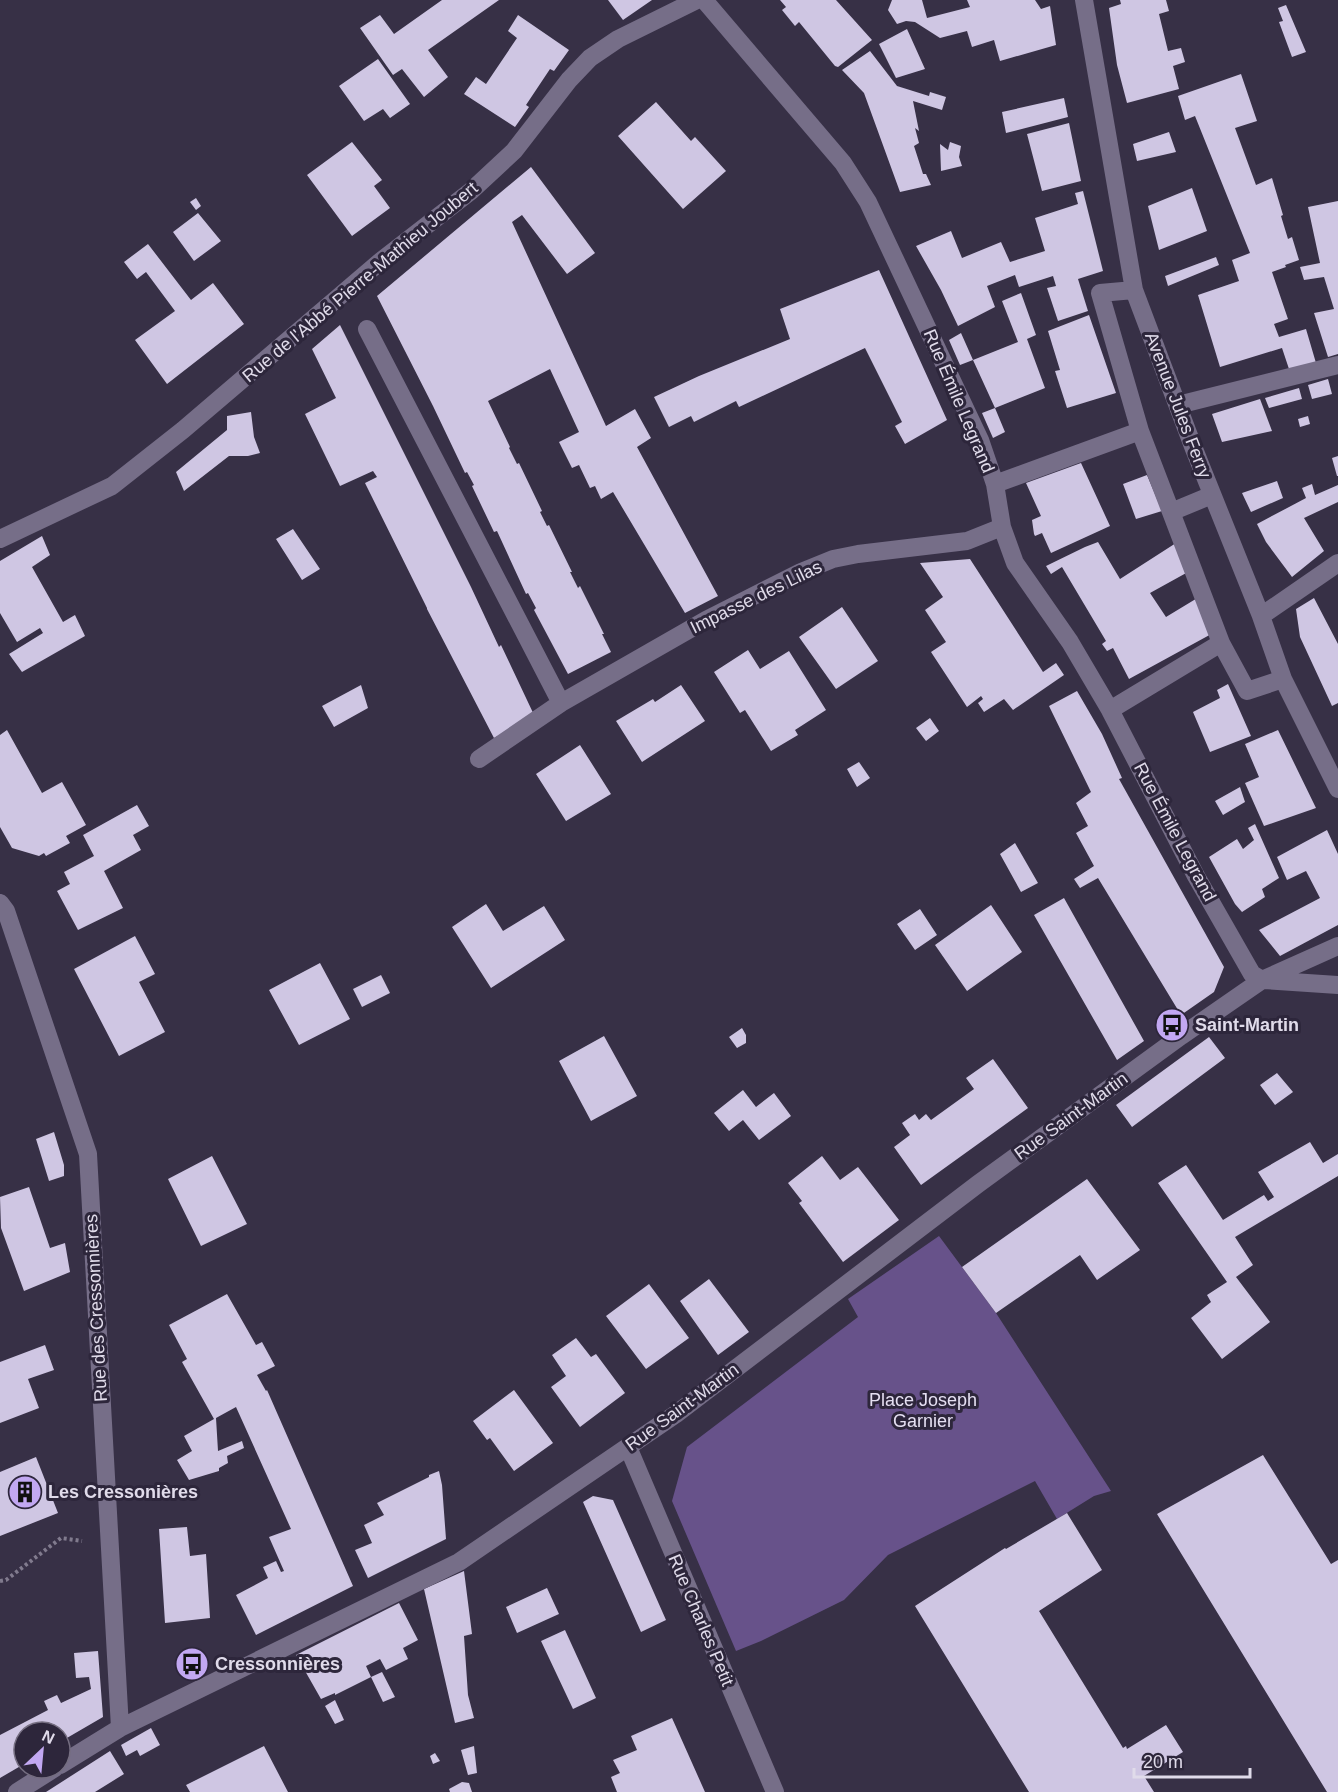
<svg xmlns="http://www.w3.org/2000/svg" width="1338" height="1792" font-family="Helvetica,sans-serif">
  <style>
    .green { fill: #67528a }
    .building { fill: #cfc6e3 }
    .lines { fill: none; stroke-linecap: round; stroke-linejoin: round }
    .path { stroke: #817b8e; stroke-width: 4; stroke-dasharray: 3 3; stroke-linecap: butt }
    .minor { stroke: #766e88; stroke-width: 18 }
    .labels { text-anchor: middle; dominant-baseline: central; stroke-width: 6; stroke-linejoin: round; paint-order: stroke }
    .street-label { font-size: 18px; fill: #e0dbea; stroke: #2d263b }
    .poi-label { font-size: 18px; font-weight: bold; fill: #e0dbea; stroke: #2d263b; text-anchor: start }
    .park-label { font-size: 18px; fill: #e5dff2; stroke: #2d263b }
  </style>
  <rect width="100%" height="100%" fill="#373046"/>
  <path class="green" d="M939 1236 996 1313 1111 1491 1094 1496 1057 1519 1035 1481 888 1555 844 1600 761 1641 736 1651 672 1501 687 1447 858 1317 848 1299Z"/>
  <path class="building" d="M442 0H499L428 50 448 77 424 97 402 69 393 75 360 28 380 15 394 34Z
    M608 0H652L623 20Z
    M780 0H836L872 40 838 67 835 66 799 22 795 26 782 10 786 7Z
    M892 0H922L927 18 970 7 967 0H1035L1041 9 1050 6 1056 45 1000 61 994 40 972 47 967 31 940 38 915 22 906 21 897 24 888 10Z
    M1120 0H1166L1169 11 1159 14 1168 51 1181 48 1185 62 1173 66 1179 89 1127 103 1117 65 1109 8 1121 4Z
    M1286 5 1306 52 1292 57 1279 22 1283 21 1278 8Z
    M518 15 569 50 554 71 550 69 526 105 529 107 515 127 464 94 476 77 486 84 517 38 508 31Z
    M907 29 925 69 896 78 879 44Z
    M870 51 897 86 929 96 930 92 946 97 942 110 913 101 919 131 915 128 919 143 914 146 923 174H926L931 185 900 192 864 93 842 70Z
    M378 59 410 104 390 118 383 109 364 121 339 86Z
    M1241 74 1257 121 1235 128 1256 185 1272 178 1283 215 1281 216 1288 239 1292 237 1299 260 1285 265 1286 267 1272 272 1288 319 1274 324 1279 337 1306 329 1316 363 1290 372 1282 348 1220 367 1198 295 1239 281 1232 260 1250 253 1195 116 1185 120 1178 96Z
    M1064 98 1068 117 1006 133 1002 112Z
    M656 102 691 141 695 137 726 171 683 209 618 136Z
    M1069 123 1081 181 1042 191 1027 134Z
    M1169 132 1176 152 1137 161 1133 144Z
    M352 142 382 180 374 186 390 208 352 236 307 175Z
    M950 142 961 146 959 157 962 166 941 171 940 144 948 150Z
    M531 167 595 253 567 274 522 215 512 222 606 426 635 409 651 438 637 447 718 596 685 613 613 492 601 499 595 486 590 488 579 465 572 468 559 442 579 432 550 369 488 401 510 447 509 448 517 464 519 463 542 511 540 512 547 526 549 525 572 572H570L578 588 580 586 604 634H602L611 652 568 674 534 610 536 608 528 593 526 594 497 531 494 532 472 486 474 485 467 472 465 473 433 406 377 296Z
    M1192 188 1207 231 1159 250 1148 206Z
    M1083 191 1103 271 1078 279 1088 311 1058 321 1047 288 1056 286 1053 276 1019 287 1015 275 987 286 995 307 958 326 941 290 916 246 951 231 962 258 1001 242 1010 262 1045 251 1035 218 1078 204 1075 193Z
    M196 198 201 206 196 210 190 202Z
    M1338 201V354L1328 357 1314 313 1334 309 1324 277 1304 280 1300 267 1320 263 1308 207Z
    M198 213 221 241 194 261 173 232Z
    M148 244 191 300 213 283 244 324 167 384 135 340 175 311 146 272 137 279 124 262Z
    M1216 257 1219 265 1168 286 1165 276Z
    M879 270 947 420 905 444 895 426 902 422 865 348 739 407 736 401 694 422 691 416 669 427 654 397 699 376 790 339 780 309Z
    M1021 293 1036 335 1027 339 1045 388 995 408 973 360 960 365 949 340 961 333 973 360 1018 342 1002 301Z
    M1089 315 1116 393 1067 408 1055 371 1060 370 1048 331Z
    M340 325 471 587 499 647 501 645 535 717 494 738 427 609V608L365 483 377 477 373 471 340 486 305 414 336 398 312 349Z
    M1328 379 1332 394 1312 399 1308 385Z
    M1299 388 1302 399 1269 408 1265 398Z
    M1260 399 1272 431 1222 442 1212 414Z
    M995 408 1005 432 993 438 982 413Z
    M251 412 254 437 260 453 248 456H229L184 491 176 472 227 430V416Z
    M1308 416 1310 424 1300 427 1298 419Z
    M1338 456V476H1337L1332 458Z
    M1081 463 1110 526 1051 553 1042 533 1035 536 1034 534 1032 520 1041 516 1026 483Z
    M1147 475 1162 511 1136 519 1123 484Z
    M1277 481 1283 498 1251 512 1242 493Z
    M1312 484 1315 495 1338 485V502L1304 518 1324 551 1292 577 1266 542 1257 524 1306 498 1302 488Z
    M293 529 320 569 302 580 276 539Z
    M42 536 50 555 32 567 63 622 75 615 85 636 22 672 9 654 43 633 40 628 17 642 0 613V561Z
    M1098 542 1120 579 1176 543 1188 572 1150 593 1166 617 1199 597 1215 632 1129 679 1113 648 1107 651 1102 644 1106 641 1062 567 1051 574 1046 566 1085 547Z
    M970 559 1043 672 1056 663 1064 675 1013 710 1004 699 984 712 978 703 983 699 981 696 967 707 931 652 946 642 925 610 943 597 920 563Z
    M1314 598 1338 644V703L1332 706 1300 637 1296 609Z
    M842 607 878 661 836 689 799 637Z
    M748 650 760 669 789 651 826 710 795 730 798 735 771 751 745 710 740 713 714 672Z
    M1228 684 1251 736 1210 752 1193 712 1220 698 1217 690Z
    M361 685 368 708 334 727 322 706Z
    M681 685 705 721 642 762 616 721 653 699 655 702Z
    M1077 691 1102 734 1122 778 1119 779 1224 967 1214 992 1181 1015 1098 878 1080 888 1074 879 1094 866 1076 833 1088 826 1076 803 1091 792 1049 706Z
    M930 718 939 731 926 741 916 728Z
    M7 730 42 793 62 782 86 825 66 836 70 843 46 856 44 853 39 856 12 848 0 827V735Z
    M1278 730 1316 808 1264 826 1245 783 1259 777 1245 744Z
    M580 745 611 794 566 821 536 774Z
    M859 762 870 778 857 787 847 769Z
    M1240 787 1245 802 1223 815 1215 801Z
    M137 805 149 826 133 835 141 850 104 871 123 908 78 930 57 891 70 884 64 872 94 856 83 835Z
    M1255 824 1279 878 1262 889 1265 897 1242 912 1235 904 1209 857 1237 839 1243 849 1254 840 1248 828Z
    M1327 830 1338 854V925L1280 956 1259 930 1320 898 1306 871 1287 880 1277 857Z
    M1015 843 1038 883 1021 892 1000 854Z
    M1064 898 1144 1041 1117 1060 1034 915Z
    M486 904 503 931 544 906 565 940 491 988 452 927Z
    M991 905 1022 952 967 991 935 945Z
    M920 909 937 935 915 950 897 924Z
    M135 936 155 974 139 982 165 1032 119 1056 74 969Z
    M320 963 350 1019 299 1045 269 990Z
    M381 975 390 993 362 1007 353 989Z
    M742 1028 746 1035V1043L737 1048 729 1037Z
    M604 1036 637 1096 591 1121 559 1061Z
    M1209 1037 1225 1058 1132 1127 1116 1105Z
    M993 1059 1028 1108 921 1185 894 1147 910 1135 902 1123 915 1114 919 1120 926 1114 931 1120 974 1089 966 1078Z
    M1277 1073 1293 1092 1275 1105 1260 1085Z
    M743 1090 756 1107 774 1093 791 1116 759 1140 743 1120 729 1131 714 1113Z
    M54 1132 64 1165V1176L49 1181 36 1139Z
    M1310 1142 1323 1163 1338 1154V1176L1235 1237 1253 1265 1236 1277 1270 1322 1222 1359 1191 1318 1211 1302 1207 1295 1227 1282 1158 1183 1186 1165 1223 1220 1264 1195 1268 1201 1274 1197 1258 1172Z
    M212 1156 247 1224 201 1246 168 1179Z
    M822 1156 840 1180 858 1167 899 1220 843 1262 799 1203 802 1201 788 1183Z
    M1087 1179 1140 1250 1097 1280 1080 1255 996 1313 962 1267Z
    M29 1187 50 1248 65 1243 70 1272 24 1291 1 1228 0 1197Z
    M709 1279 749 1332 718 1355 680 1301Z
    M649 1284 689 1338 646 1369 606 1316Z
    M227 1294 256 1345 262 1342 275 1366 257 1375 266 1391 267 1390 353 1586 256 1635 236 1595 268 1578 263 1567 276 1561 281 1572 284 1571 269 1537 291 1529 236 1407 216 1418 218 1451 242 1441 244 1448 227 1456 228 1463 219 1468V1471L189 1480 177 1460 192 1451 184 1436 214 1419 182 1362 187 1359 169 1325Z
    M576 1338 591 1357 596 1354 625 1393 580 1427 551 1387 566 1376 552 1355Z
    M45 1345 54 1370 28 1379 39 1408 0 1423V1362Z
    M514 1390 553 1443 514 1471 490 1438 487 1440 473 1421Z
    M1263 1455 1331 1564 1338 1560V1792H1327L1157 1514Z
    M36 1457 58 1513 0 1536V1472Z
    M439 1471 442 1485 446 1539 368 1578 355 1550 372 1543 364 1525 384 1515 377 1503 429 1477V1475Z
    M593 1496 613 1500 666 1620 641 1632 583 1502Z
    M1067 1513 1102 1570 1039 1611 1123 1748 1126 1746 1127 1749 1166 1725 1183 1752 1144 1776 1154 1792H1029L915 1606 1005 1548 1006 1549Z
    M187 1527 190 1556 206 1554 210 1618 165 1623 159 1529Z
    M464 1571 472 1634 464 1636 468 1695 474 1718 455 1723 424 1589Z
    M547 1588 559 1614 517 1633 506 1607Z
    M399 1603 418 1640 403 1648 408 1659 386 1670 380 1659 366 1666 371 1677 382 1672 395 1697 383 1702 371 1677 335 1695V1693L321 1699 296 1655Z
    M565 1630 596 1698 573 1709 541 1641Z
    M98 1651 103 1717 60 1742V1732H24V1764L0 1778V1735L48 1710 44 1701 57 1695 61 1703 91 1689 89 1677 76 1678 74 1653Z
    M335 1700 344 1720 335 1724 325 1706Z
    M672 1718 705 1792H617L611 1777 620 1773 613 1760 637 1750 631 1736Z
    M151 1728 160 1745 140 1756 137 1750 126 1756 121 1745Z
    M264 1746 288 1792H190L186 1785Z
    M474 1746 477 1773 468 1775 461 1750Z
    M110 1751 124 1774 95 1792H46Z
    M435 1753 440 1761 433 1764 430 1756Z
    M462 1782 469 1783 472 1792H450L449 1789Z"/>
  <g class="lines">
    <path class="path" d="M0 1581 6 1580 61 1538 82 1541"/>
    <path class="minor" d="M704 0 843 163 868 202 980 440 995 484 1002 527 1015 563 1070 642 1110 710 1196 876 1252 974 1262 980
      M1084 0 1134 290 1194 449 1261 616 1283 679 1338 789
      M1134 290 1100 293 1140 431 1171 512
      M367 329 561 703 706 620 801 572 833 559 858 554 967 541 1002 527
      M1178 405 1338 365
      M995 484 1140 431
      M1212 495 1171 512 1221 643 1247 691 1283 679
      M0 539 112 486 183 430 382 260 471 191 514 151 569 80 590 58 618 39 697 0
      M1261 616 1338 563
      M1110 710 1221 643
      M479 759 561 703
      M0 903 6 911 88 1154 120 1728
      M1264 980 1338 985
      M628 1447 775 1792
      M60 1765 120 1728 459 1562 676 1414 978 1184 1181 1036 1262 980 1338 946
      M17 1792 55 1768"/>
  </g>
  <defs>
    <g id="bus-disc" transform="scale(1.725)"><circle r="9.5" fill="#c2a8f2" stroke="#2d263b"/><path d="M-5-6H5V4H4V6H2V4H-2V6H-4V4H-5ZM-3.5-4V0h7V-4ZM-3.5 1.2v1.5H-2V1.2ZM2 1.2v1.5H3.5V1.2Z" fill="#111"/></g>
    <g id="building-disc" transform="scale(1.725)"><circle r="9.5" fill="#c2a8f2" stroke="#2d263b"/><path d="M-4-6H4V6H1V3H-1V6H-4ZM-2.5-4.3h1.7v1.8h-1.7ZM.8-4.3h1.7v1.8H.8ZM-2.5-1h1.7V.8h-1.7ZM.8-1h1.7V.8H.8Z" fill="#111"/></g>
  </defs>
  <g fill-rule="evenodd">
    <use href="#bus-disc" x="1172" y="1025"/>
    <use href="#building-disc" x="25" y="1492"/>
    <use href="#bus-disc" x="192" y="1664"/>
  </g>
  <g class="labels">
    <g class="street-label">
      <text transform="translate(360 282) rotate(-40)">Rue de l'Abbé Pierre-Mathieu Joubert</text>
      <text transform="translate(959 401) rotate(67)">Rue Émile Legrand</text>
      <text transform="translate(1178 405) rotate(69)">Avenue Jules Ferry</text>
      <text transform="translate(756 597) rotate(-26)">Impasse des Lilas</text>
      <text transform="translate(1175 832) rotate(62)">Rue Émile Legrand</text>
      <text transform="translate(1071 1116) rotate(-36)">Rue Saint-Martin</text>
      <text transform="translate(96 1308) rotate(-93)">Rue des Cressonnières</text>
      <text transform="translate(682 1407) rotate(-36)">Rue Saint-Martin</text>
      <text transform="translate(701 1620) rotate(67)">Rue Charles Petit</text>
    </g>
    <g class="poi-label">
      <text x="1195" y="1025">Saint-Martin</text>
      <text x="48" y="1492">Les Cressonières</text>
      <text x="215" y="1664">Cressonnières</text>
    </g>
    <g class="park-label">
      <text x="923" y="1400">Place Joseph<tspan x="923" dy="21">Garnier</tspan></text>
    </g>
  </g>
  <g transform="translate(42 1750) rotate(26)"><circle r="28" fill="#2d263b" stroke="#756e81" stroke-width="1.5"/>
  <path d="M0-4.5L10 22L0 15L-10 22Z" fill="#c2a8f2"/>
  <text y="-9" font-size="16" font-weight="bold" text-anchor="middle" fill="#e0dbea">N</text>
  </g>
  <path d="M1134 1768v9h116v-9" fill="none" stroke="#e0dbea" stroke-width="3"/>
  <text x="1143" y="1768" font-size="18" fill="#e0dbea" stroke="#2d263b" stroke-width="4.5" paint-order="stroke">20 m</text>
</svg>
